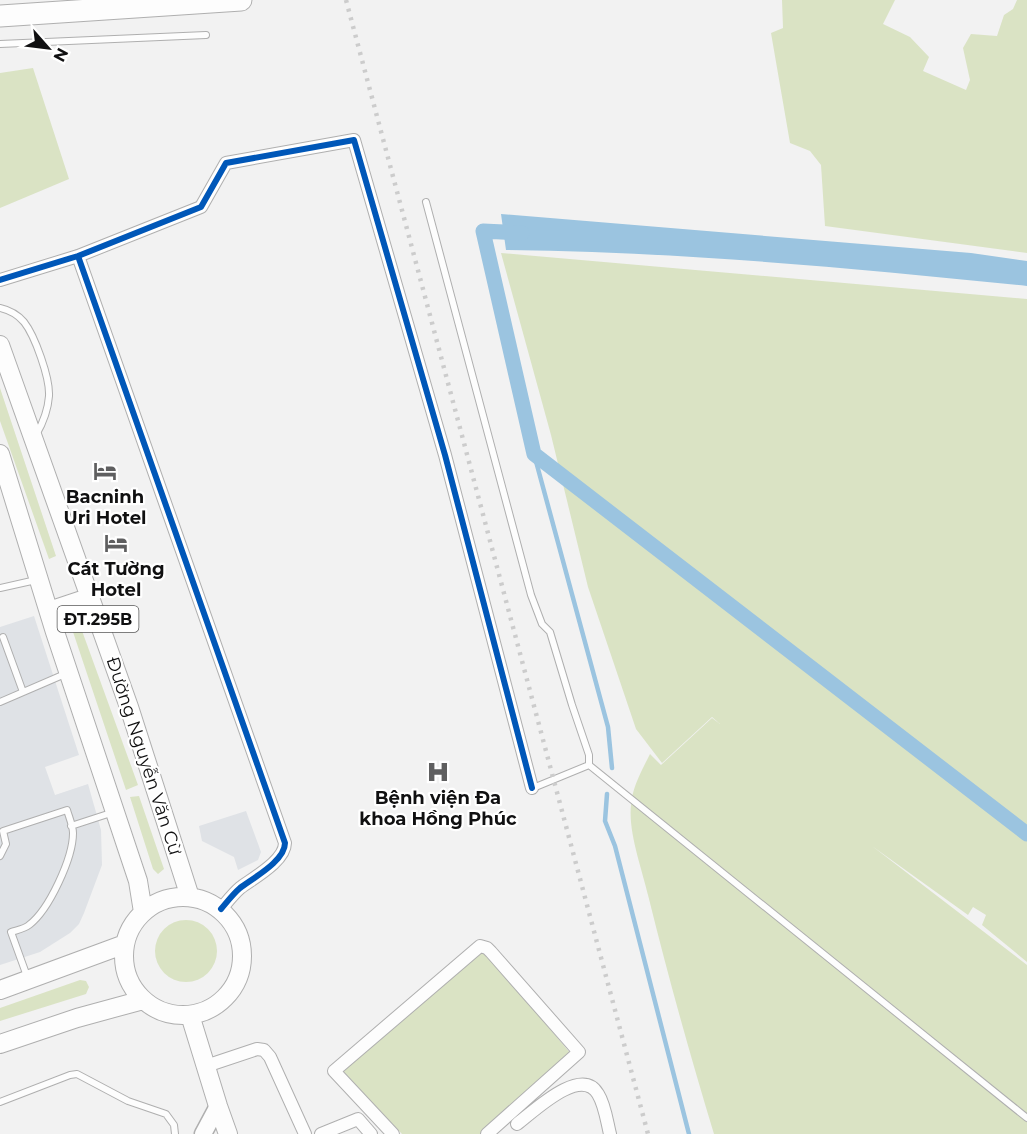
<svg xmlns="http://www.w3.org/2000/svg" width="1027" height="1134" font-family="Montserrat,sans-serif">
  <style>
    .built { fill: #dfe2e6 }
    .green { fill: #dae3c4 }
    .water { fill: #9bc4e0 }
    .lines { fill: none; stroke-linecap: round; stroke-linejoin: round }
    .stream { stroke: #9bc4e0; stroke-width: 4.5 }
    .canal { stroke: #9bc4e0; stroke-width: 15 }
    .lane-casing { stroke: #afafaf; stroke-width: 8 }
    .street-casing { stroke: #afafaf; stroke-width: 14 }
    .secondary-casing { stroke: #afafaf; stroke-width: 19 }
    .primary-casing { stroke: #afafaf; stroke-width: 20 }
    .highway-casing { stroke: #afafaf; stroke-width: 23 }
    .lane { stroke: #fdfdfd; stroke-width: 6 }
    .street { stroke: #fdfdfd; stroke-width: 12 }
    .secondary { stroke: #fdfdfd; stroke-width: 16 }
    .primary { stroke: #fdfdfd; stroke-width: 18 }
    .highway { stroke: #fdfdfd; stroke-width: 21 }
    .rail { stroke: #ccc; stroke-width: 4.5; stroke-dasharray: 3 6; stroke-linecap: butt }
    .cycleway-casing { stroke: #fff; stroke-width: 10 }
    .cycleway { stroke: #0057b8; stroke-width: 6 }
    .labels { text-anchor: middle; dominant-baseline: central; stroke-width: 4.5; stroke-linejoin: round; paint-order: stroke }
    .shield { fill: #fff; stroke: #585858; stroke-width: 1.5 }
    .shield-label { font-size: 16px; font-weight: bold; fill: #101011 }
    .poi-label { font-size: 18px; font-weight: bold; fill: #101011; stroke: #fff }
    .street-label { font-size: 18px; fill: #101011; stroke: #fff }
  </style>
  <rect width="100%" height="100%" fill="#f2f2f2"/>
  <path class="built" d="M34 616 79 755 45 767 55 795 88 784 101 830 102 865 84 913 79 924 70 933 40 952 0 965V627Z
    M246 811 261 852 258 860 238 870 234 857 202 841 199 826Z"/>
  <path class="green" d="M782 0H895L883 24 910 37 929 57 923 71 966 90 970 80 963 48 971 34 997 36 1004 15 1013 9 1017 0H1027V253L825 226 821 165 810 151 790 143 771 33 783 28Z
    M33 68 69 179 0 208V73Z
    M501 253 1027 299V962L982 925 986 915 973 907 968 915 872 846 1027 965V1134H714C690 1055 668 976 648 895 642 869 628 832 631 805 632 788 642 770 650 754L661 765 712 718 720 724 712 717 662 763 636 729 588 587 551 435Z
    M0 388 56 556 49 559 0 421Z
    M71 613H76L77 617 138 785 126 790 70 623 68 614Z
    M139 796 164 869 158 874 153 869 130 797Z
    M155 951a31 31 0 1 1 62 0a31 31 0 1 1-62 0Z
    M480 952 488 955 571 1054 482 1134H402L341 1069Z
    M80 980 86 981 89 987 86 994 0 1021V1008Z"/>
  <path class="water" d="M501 214 971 253 1027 261V286C854 268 680 252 506 250Z"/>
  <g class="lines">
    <path class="stream" d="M534 454 608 727 612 768
      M607 794 605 821 615 846 689 1134"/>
    <path class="canal" d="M522 233 483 231 534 454 1027 834"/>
    <g class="lane-casing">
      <path id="lane" d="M0 44 206 35
        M426 202 531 595 542 624 550 632 572 705 589 755V765
        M0 308C9 310 17 314 24 322 35 336 50 378 49 396 48 410 43 423 36 435
        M0 588 36 580
        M3 637 23 692
        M0 702 65 674
        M533 788 589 765 1027 1118
        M71 826 114 812
        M0 856 6 844 3 831 67 810C69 817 73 826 73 833 73 858 49 910 29 925 24 929 17 930 11 932L28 979
        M0 1102 70 1075 77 1074 128 1101 166 1114 174 1125 175 1134"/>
    </g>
    <g class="street-casing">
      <path id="street" d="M78 256 285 843C285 861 253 878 240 888 233 894 227 902 221 909
        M0 280 78 256 201 207 226 163 354 140 445 455 532 788
        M206 1066 257 1049 264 1050 270 1057 305 1134
        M517 1124C533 1112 581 1065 598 1094 605 1105 607 1122 610 1134
        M321 1134 358 1119 371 1134
        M393 1134 334 1071 480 946 487 948 491 952 579 1052 487 1134"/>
    </g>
    <g class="secondary-casing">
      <path id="secondary" d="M203 1134 218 1106"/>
    </g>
    <g class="primary-casing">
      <path id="primary" d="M0 345 129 707 190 897
        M0 454 55 632 138 881 143 912
        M49 611 91 597
        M124 956a59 59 0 1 1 118 0a59 59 0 1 1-118 0Z
        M0 990 125 944
        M190 1015 218 1106 228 1134
        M0 1044 77 1018 143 1000"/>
    </g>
    <g class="highway-casing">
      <path id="highway" d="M0 16 241 0"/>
    </g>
    <use href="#lane" class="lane"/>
    <use href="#street" class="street"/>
    <use href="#secondary" class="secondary"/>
    <use href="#primary" class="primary"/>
    <use href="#highway" class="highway"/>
    <path class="rail" d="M346 0 648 1134"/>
    <g class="cycleway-casing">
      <path id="cycleway" d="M78 256 285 843C285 861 253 878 240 888 233 894 227 902 221 909
        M0 280 78 256 201 207 226 163 354 140 445 455 532 788"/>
    </g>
    <use href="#cycleway" class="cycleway"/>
  </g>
  <defs>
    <g id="hotel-bare" transform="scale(1.8)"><path d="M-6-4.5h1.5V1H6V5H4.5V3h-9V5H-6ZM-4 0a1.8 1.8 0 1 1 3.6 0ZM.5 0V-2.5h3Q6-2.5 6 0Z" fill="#5f5f60" stroke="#fff" stroke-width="2.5" paint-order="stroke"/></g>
    <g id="hospital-bare" transform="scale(1.8)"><path d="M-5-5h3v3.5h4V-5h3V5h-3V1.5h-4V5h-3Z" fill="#5f5f60" stroke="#fff" stroke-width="2.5" paint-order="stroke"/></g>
  </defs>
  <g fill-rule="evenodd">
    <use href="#hotel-bare" x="105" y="471"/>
    <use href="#hotel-bare" x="116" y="543"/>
    <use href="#hospital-bare" x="438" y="772"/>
  </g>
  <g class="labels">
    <rect class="shield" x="57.5" y="606" width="81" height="26" rx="4.5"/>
    <g class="shield-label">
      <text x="98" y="619">ĐT.295B</text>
    </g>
    <g class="poi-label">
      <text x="105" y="497">Bacninh<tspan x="105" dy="21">Uri Hotel</tspan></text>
      <text x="116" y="569">Cát Tường<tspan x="116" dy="21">Hotel</tspan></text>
      <text x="438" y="798">Bệnh viện Đa<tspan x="438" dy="21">khoa Hồng Phúc</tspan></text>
    </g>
    <g class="street-label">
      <text transform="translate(144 756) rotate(72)">Đường Nguyễn Văn Cừ</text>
    </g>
  </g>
  <g transform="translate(48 48) rotate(118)" stroke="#ffffff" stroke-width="4.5" paint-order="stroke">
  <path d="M0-4.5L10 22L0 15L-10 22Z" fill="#101011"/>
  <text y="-9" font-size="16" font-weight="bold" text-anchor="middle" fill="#101011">N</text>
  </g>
</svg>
